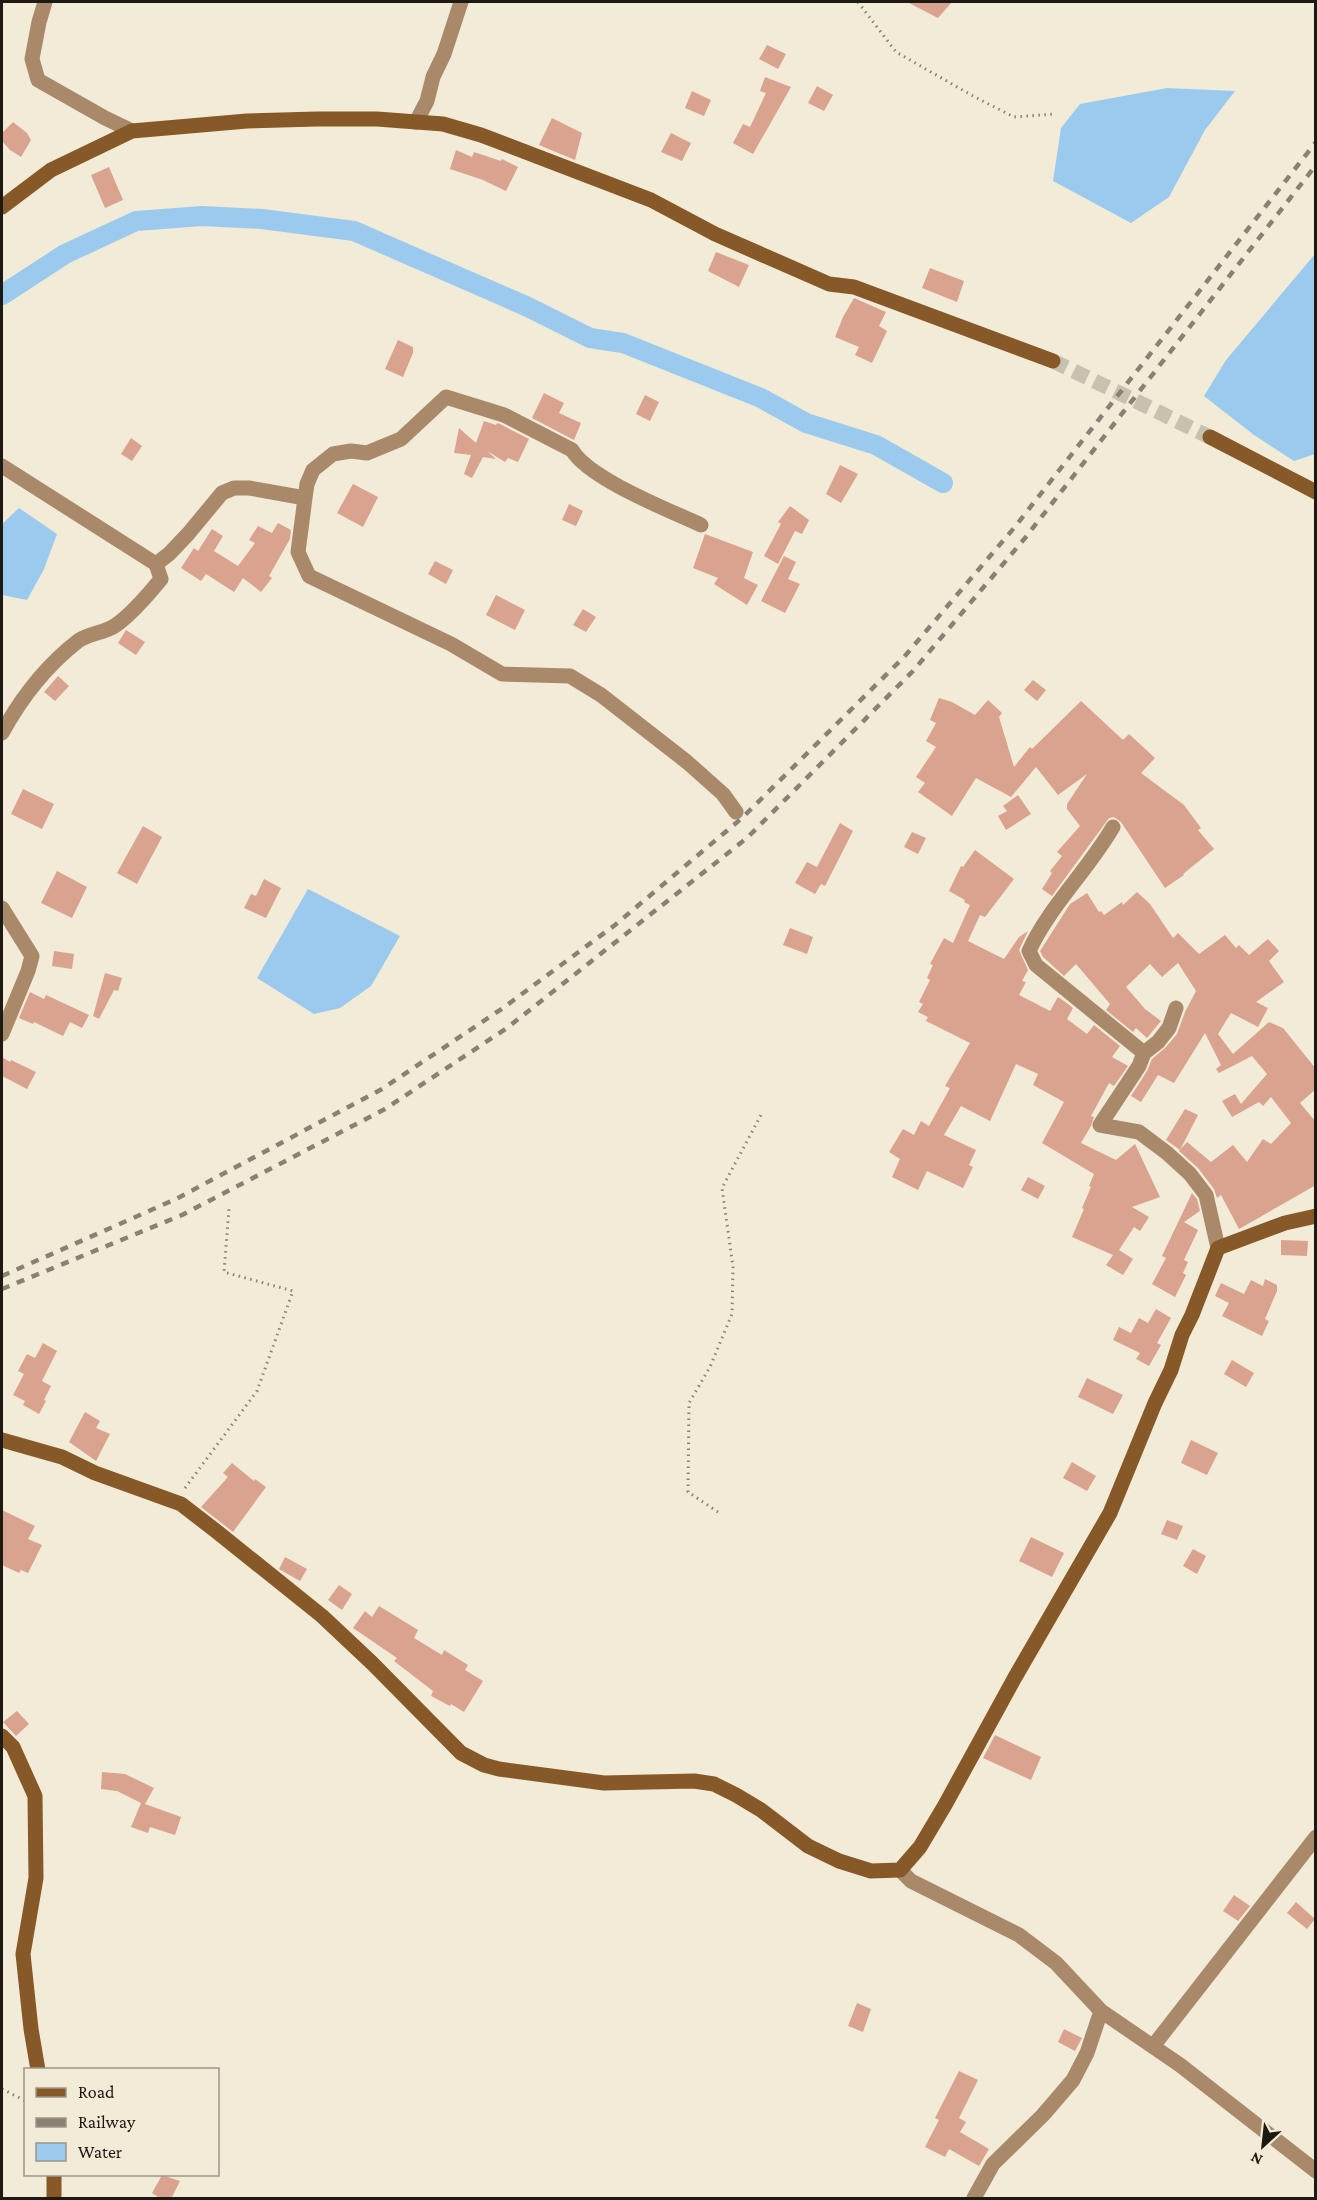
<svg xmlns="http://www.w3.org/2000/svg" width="1317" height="2200" font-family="'Crimson Pro',serif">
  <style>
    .water { fill: #9ccaef }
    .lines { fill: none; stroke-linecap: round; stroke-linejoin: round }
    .canal { stroke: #9ccaef; stroke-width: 20 }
    .building { fill: #daa390 }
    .secondary-tunnel { stroke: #c7c1b0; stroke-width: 15; stroke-dasharray: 15 8; stroke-linecap: butt }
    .path { stroke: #888376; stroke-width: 3; stroke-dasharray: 1.5 4.5; stroke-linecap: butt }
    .street { stroke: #aa896a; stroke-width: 15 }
    .secondary { stroke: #885928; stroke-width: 15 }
    .rail { stroke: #878274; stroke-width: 4.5; stroke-dasharray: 8 8; stroke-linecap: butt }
  </style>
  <rect width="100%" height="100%" fill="#f2ebd7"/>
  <path class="water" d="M1167 88 1235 91 1205 130 1169 197 1131 223 1053 181 1061 128 1080 104Z
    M1315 254V454L1294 461 1254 435 1204 396 1226 360Z
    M19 508 57 534 44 569 27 600 2 595V524Z
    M308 889 400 936 371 986 340 1008 314 1014 257 978Z"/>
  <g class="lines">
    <path class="canal" d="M2 295 65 254 136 221 202 216 262 219 354 231 528 307 590 338 623 343 761 398 806 423 876 445 943 483"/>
  </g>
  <path class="building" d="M907 2H952L938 18Z
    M767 45 786 54 778 69 759 59Z
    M765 77 791 87 753 154 733 143 743 124 750 127 766 93 760 91Z
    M817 86 833 95 824 111 808 103Z
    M692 91 711 100 704 116 685 108Z
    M552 118 582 133 575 160 539 145Z
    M13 122 27 133 31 140 21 157 10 150 2 141V133Z
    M671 133 691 143 682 161 661 152Z
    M456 150 472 157 474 152 501 161 502 159 518 167 506 191 483 180 450 169Z
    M109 167 123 200 105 208 91 175Z
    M716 252 749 265 739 287 708 271Z
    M930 268 964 281 957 302 922 288Z
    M854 298 886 312 879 326 887 331 872 363 855 355 859 347 835 337 843 317Z
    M398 340 413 347V353L403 377 385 369Z
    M544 393 564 403 559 413 581 423 574 440 532 418Z
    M645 395 659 402 650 421 636 414Z
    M484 421 496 425 497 423 500 424 529 439 518 462 508 458 505 462 487 451 496 459 483 457 472 478 464 474 471 455 454 453 459 428 476 443Z
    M131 438 142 446 132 461 121 454Z
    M840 465 858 474 841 503 826 494Z
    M353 484 378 497 363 527 337 513Z
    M569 504 583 511 576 526 562 520Z
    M790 506 809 520 802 534 795 531 778 564 764 556 781 524 778 522Z
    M278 523 291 530 290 539 269 576 272 578 261 592 243 578 234 592 206 574 201 581 181 568 194 548 198 551 212 529 223 536 214 551 238 566 255 543 249 540 258 526 272 533Z
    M705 534 753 552 744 578 758 585 747 605 714 584 718 578 693 568Z
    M784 556 796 562 788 579 800 584 785 613 761 601Z
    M435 561 453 570 446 584 428 574Z
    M496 595 525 610 515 630 486 615Z
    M583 609 596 617 586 632 573 625Z
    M126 630 145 642 136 655 118 643Z
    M58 676 69 686 55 701 44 692Z
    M1033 680 1046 690 1037 701 1024 690Z
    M939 698 952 702 975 715 988 700 1002 713 999 717 1014 767 1030 747 1032 749 1081 701 1123 740 1129 734 1155 758 1141 773 1184 805 1201 828 1198 830 1214 849 1183 874 1184 875 1165 888 1121 822 1114 817 1109 818 1052 896 1042 889 1052 873 1050 871 1062 856 1057 852 1080 826 1067 809V804L1087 774 1058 795 1036 767 1011 797 976 778 952 816 918 792 925 783 916 777 936 747 926 741 936 723 930 720Z
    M23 789 54 804 42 829 11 814Z
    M1018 795 1031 814 1006 830 998 816 1007 811 1003 806Z
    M840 823 853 831 825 886 821 884 815 894 795 883 807 862 817 867Z
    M143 826 162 837 137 884 117 873Z
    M912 832 926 838 918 854 904 847Z
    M975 850 1014 879 985 917 980 915 968 941 1004 959 1019 937 1028 931 1019 950 1028 970 1022 981 1026 982 1019 995 1050 1011 1058 997 1064 1001 1073 1008 1067 1019 1087 1034 1094 1025 1120 1046 1112 1057 1128 1066 1114 1086 1109 1083 1091 1116 1094 1117 1091 1126 1081 1143 1116 1160 1135 1144 1160 1197 1132 1207 1149 1217 1140 1231 1134 1227 1119 1250 1133 1259 1123 1275 1106 1265 1113 1255 1072 1237 1084 1209 1082 1208 1091 1187 1089 1186 1094 1174 1042 1143 1064 1102 1033 1085 1038 1074 1016 1064 990 1121 961 1106 944 1135 976 1150 969 1165 973 1167 963 1188 927 1171 918 1190 892 1177 900 1159 889 1152 903 1129 914 1135 921 1121 929 1126 950 1088 945 1086 970 1043 926 1021 928 1017 918 1012 923 1004 919 1002 930 980 927 978 933 965 930 964 944 938 953 943 970 905 964 902 965 900 949 891 961 866 963 867Z
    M57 871 87 887 72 918 41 903Z
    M264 879 281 888 266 918 244 908 251 894 256 896Z
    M1137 892 1150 904 1173 938 1178 933 1199 954 1225 935 1236 948 1239 945 1249 955 1268 939 1279 951 1269 961 1284 982 1256 1002 1268 1008 1258 1027 1231 1013 1218 1034 1233 1054 1269 1022 1283 1028 1316 1069V1089L1300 1103 1316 1122V1185L1239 1229 1221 1195 1217 1198 1214 1189 1198 1168 1179 1151 1187 1142 1211 1162 1233 1145 1247 1162 1263 1139 1271 1144 1291 1123 1271 1097 1263 1106 1259 1102 1232 1117 1222 1101 1235 1094 1241 1104 1267 1074 1252 1056 1219 1073 1216 1069 1221 1065 1205 1033 1174 1083 1158 1075 1141 1102 1131 1096 1147 1071 1152 1059 1165 1048 1177 1034 1185 1012 1196 991 1178 963 1162 977 1150 964 1126 987 1145 1009 1161 1021 1147 1038 1136 1028 1133 1032 1106 1010 1110 1004 1076 964 1064 976 1043 957 1040 951 1070 904 1087 893 1099 912 1101 911 1104 915 1122 902 1123 905Z
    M790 928 813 937 807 954 783 945Z
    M54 951 74 954 72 969 52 966Z
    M105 973 122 978 118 991 114 990 99 1019 93 1016Z
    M30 992 44 999 46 995 89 1015 82 1028 70 1022 63 1036 34 1022 33 1024 19 1018Z
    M2 1057 10 1062 11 1060 36 1072 27 1089 2 1076Z
    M1185 1109 1198 1115 1180 1150 1166 1140Z
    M1028 1177 1045 1186 1038 1199 1021 1190Z
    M1192 1193 1197 1199 1200 1211 1184 1222 1198 1230 1184 1260 1188 1262 1183 1273 1186 1275 1175 1297 1152 1284 1166 1258 1162 1256Z
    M1281 1240 1308 1241 1307 1256 1281 1255Z
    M1265 1279 1277 1285V1291L1265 1319 1269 1321 1262 1336 1222 1316 1229 1303 1215 1296 1221 1283 1244 1294 1251 1280 1263 1286Z
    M1156 1309 1171 1318 1157 1343 1161 1345 1149 1366 1136 1359 1140 1353 1113 1340 1119 1327 1131 1333 1139 1318 1148 1323Z
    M43 1343 57 1351 42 1381 51 1386 44 1400 46 1401 39 1414 23 1405 25 1401 13 1395 24 1374 18 1371 27 1354 35 1358Z
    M1232 1360 1254 1373 1246 1387 1224 1374Z
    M1087 1378 1123 1395 1113 1414 1078 1397Z
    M85 1412 100 1421 96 1428 110 1434 96 1461 69 1442Z
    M1191 1440 1218 1453 1207 1475 1181 1463Z
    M1072 1462 1096 1476 1087 1491 1063 1478Z
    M232 1463 254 1481 255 1479 266 1487 233 1532 201 1507 228 1477 223 1473Z
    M2 1510 35 1526 28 1539 42 1545 28 1573 21 1570 19 1573 2 1565Z
    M1167 1520 1183 1526 1177 1540 1161 1534Z
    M1031 1537 1064 1553 1052 1577 1019 1561Z
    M1193 1549 1206 1556 1197 1574 1183 1566Z
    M285 1557 307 1569 300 1581 279 1569Z
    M339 1585 352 1594 342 1610 328 1600Z
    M379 1606 418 1630 414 1638 442 1655 444 1650 468 1665 465 1670 483 1681 464 1712 451 1704 450 1706 431 1696 433 1691 394 1661 397 1658 353 1628 365 1611 372 1617Z
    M17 1711 29 1724 16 1736 3 1722Z
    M995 1735 1041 1757 1031 1780 983 1758Z
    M102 1772 125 1774 154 1788 145 1804 181 1817 175 1835 150 1827 148 1833 131 1827 141 1803 117 1791 101 1789Z
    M1234 1895 1250 1906 1238 1921 1223 1911Z
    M1296 1902 1315 1919 1307 1929 1287 1913Z
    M857 2003 871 2009 863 2032 848 2026Z
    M1064 2029 1082 2038 1075 2051 1058 2042Z
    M959 2071 978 2080 959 2118 966 2122 960 2132 989 2149 979 2166 949 2149 945 2157 925 2147 939 2120 935 2118Z
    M162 2175 180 2181 171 2199H161L152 2193Z"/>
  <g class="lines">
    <path class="secondary-tunnel" d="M1053 361 1210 437"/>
    <path class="path" d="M858 2 896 52 973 96 1014 117 1055 114
      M185 1488 257 1391 293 1291 224 1272 229 1209
      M718 1512 688 1492 689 1403 710 1367 732 1314 733 1267 722 1188 761 1115
      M2 2089 26 2101"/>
    <path class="street" d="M45 2 39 22 32 59 38 80 105 118 132 131
      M416 122 427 101 433 77 444 54 461 2
      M2 466 156 564 161 579C148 595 133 613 116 625 105 633 89 633 78 641 46 666 21 698 2 733
      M701 525C669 510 589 479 572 450L504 415 446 397 401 439 367 453 351 451 333 454 313 470 307 484 305 498 298 552 309 576 451 644 502 674 570 676 601 695 687 762 723 794 736 812
      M156 564 169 554 188 534 222 493 234 488H249L305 498
      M1113 827C1088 870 1049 907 1029 951L1036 965 1144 1053
      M2 908 32 956 28 971 2 1034
      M1176 1008 1169 1028 1158 1042 1144 1053 1139 1066 1100 1125 1139 1132 1167 1153 1190 1174 1206 1195 1218 1248
      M900 1870 911 1881 1019 1935 1056 1963 1101 2011 1180 2065 1316 2171
      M1154 2045 1316 1837
      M974 2198 993 2164 1043 2115 1073 2080 1087 2053 1101 2011"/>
    <path class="secondary" d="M2 207 51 170 132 131 247 121 317 119H377L443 124 481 135 651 200 715 234 829 284 854 287 1053 361
      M1210 437 1316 492
      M2 1440 62 1457 95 1473 181 1504 216 1531 322 1616 372 1663 461 1753 484 1765 499 1769 604 1783 694 1781 714 1784 736 1795 761 1810 808 1846 839 1861 871 1871 900 1870 920 1847 945 1805 1014 1679 1110 1513 1155 1403 1171 1370 1182 1335 1192 1315 1218 1248 1285 1223 1316 1216
      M2 1736 13 1747 35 1796 36 1878 23 1954 31 2029 38 2070
      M54 2198V2174"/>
    <path class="rail" d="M2 1276 176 1199 382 1089 503 1008 615 925 742 818 904 657 1014 528 1316 142
      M2 1289 182 1215 385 1109 507 1028 747 838 913 671 1025 538 1316 165"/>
  </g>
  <rect width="1317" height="2200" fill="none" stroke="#1d1a13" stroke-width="6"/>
  <rect x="24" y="2068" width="195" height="108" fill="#f2ebd7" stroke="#9d9789" stroke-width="1.5"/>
  <rect x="36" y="2088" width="30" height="9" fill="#885928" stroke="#9d9789" stroke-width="1.5"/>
  <text x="78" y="2098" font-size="18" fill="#1d1a13">Road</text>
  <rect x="36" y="2118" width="30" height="9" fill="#878274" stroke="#9d9789" stroke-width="1.5"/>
  <text x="78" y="2128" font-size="18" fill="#1d1a13">Railway</text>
  <rect x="36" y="2143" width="30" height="18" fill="#9ccaef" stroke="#9d9789" stroke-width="1.5"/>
  <text x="78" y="2158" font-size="18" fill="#1d1a13">Water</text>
  <g transform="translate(1263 2146) rotate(207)" stroke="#f2ebd7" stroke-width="4.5" paint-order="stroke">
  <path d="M0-4.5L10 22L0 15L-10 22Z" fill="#1d1a13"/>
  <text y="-9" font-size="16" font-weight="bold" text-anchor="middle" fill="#1d1a13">N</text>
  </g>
</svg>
